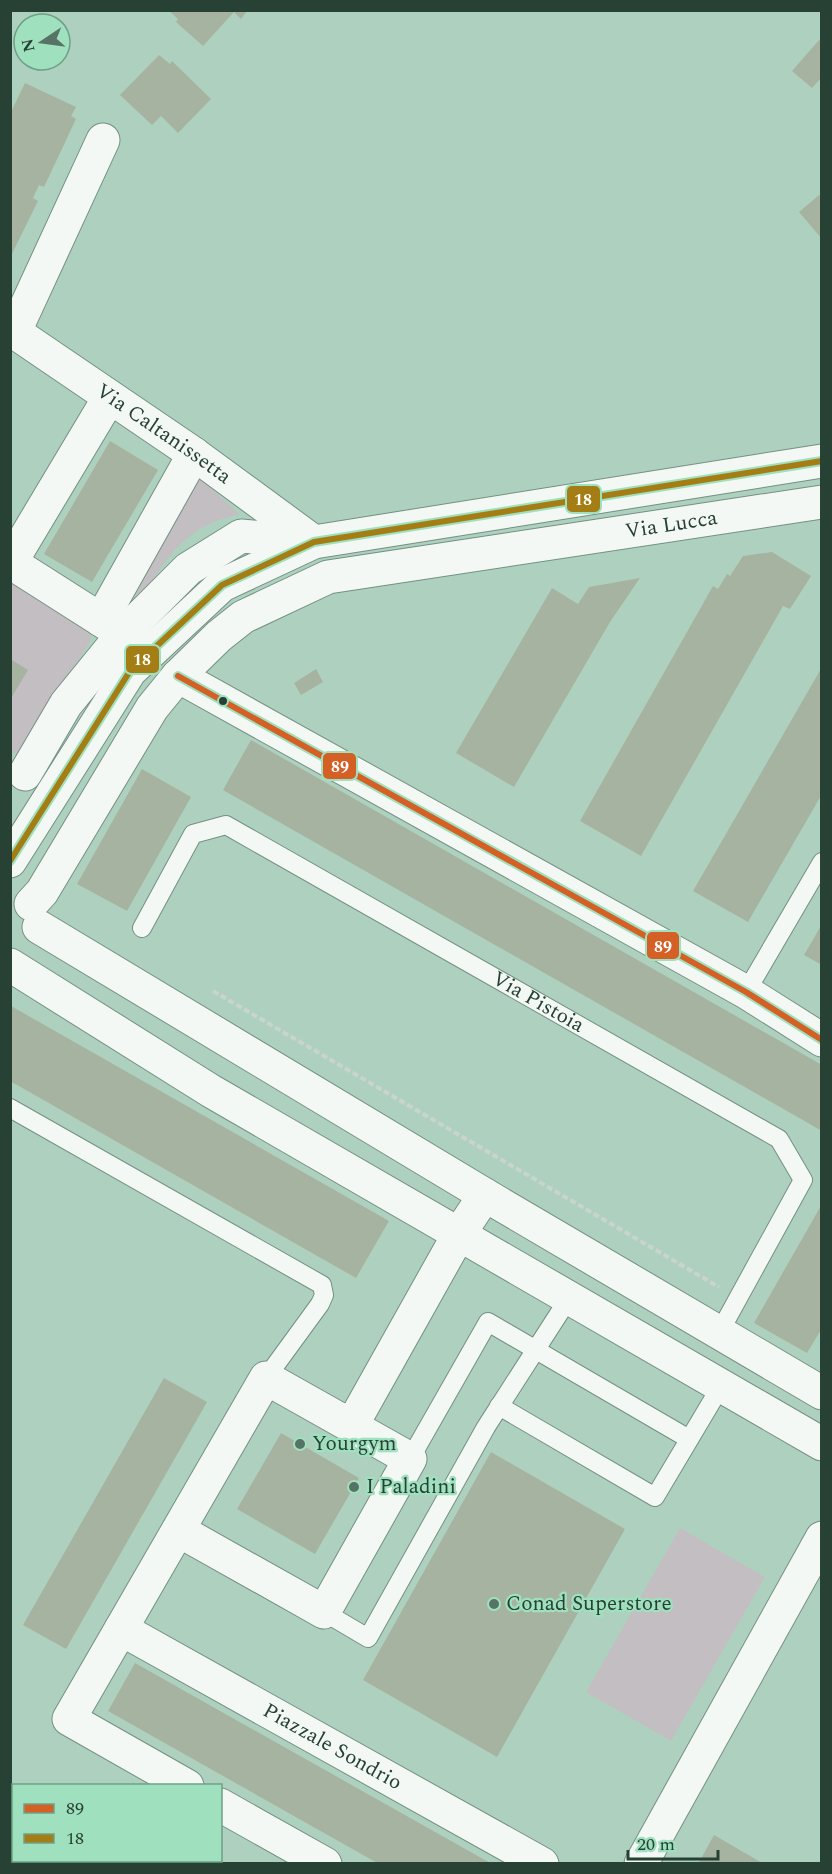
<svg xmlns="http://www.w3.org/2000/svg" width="832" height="1874" font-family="Spectral,serif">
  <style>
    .green { fill: #c3bec2 }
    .building { fill: #a6b3a0 }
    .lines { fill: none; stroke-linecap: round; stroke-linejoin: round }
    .service-casing { stroke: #749082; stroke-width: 20 }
    .minor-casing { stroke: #749082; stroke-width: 35 }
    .path { stroke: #c9d4ce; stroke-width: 4; stroke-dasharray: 6 3; stroke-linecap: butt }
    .service { stroke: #f3f8f5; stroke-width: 18 }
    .minor { stroke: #f3f8f5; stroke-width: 33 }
    .bus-1-casing { stroke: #9fe0be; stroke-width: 10 }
    .bus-2-casing { stroke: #9fe0be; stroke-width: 10 }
    .bus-1 { stroke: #d46025; stroke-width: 6 }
    .bus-2 { stroke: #a47e15; stroke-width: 6 }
    .bus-dot { fill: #274134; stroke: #9fe0be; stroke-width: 2 }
    .poi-dot { fill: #567365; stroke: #9fe0be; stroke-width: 2 }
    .labels { text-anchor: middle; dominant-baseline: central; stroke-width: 4.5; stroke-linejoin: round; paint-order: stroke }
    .street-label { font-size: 21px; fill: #274134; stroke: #9fe0be }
    .poi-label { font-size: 21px; fill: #274134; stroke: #9fe0be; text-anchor: start }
    .line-badge { stroke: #9fe0be; stroke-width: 2 }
    .badge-label { font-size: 16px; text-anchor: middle; font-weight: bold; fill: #fff }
  </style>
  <rect width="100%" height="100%" fill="#aed1bf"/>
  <path class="green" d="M201 479 239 514C230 517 220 519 212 523 172 539 152 583 131 617L125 615 196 481Z
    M11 582 86 626 91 634 90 642 18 753H11Z
    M680 1528 765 1577 671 1741 586 1692Z"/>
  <path class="building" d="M168 10H248L241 19 234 12 203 46 176 22 178 19Z
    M819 40 822 43V77L812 88 792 71Z
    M159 55 170 64 172 61 211 99 178 133 161 116 152 125 120 95Z
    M25 83 76 107 71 116 76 119 44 187 39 185 33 198 38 201 10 258V114Z
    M819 195 822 198V239L799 212Z
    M110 441 158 470 92 582 44 554Z
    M772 552 811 576 790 609 783 606 641 856 580 821 713 586 718 589 727 574 730 576 743 556Z
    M640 578 610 622 514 787 456 753 552 588 578 604 589 587Z
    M10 659 28 670 10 700Z
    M822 667V794L748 922 693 891Z
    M316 669 323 682 301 695 294 683Z
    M251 740 822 1065V1131L223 790Z
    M142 769 191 797 127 911 77 884Z
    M822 924V965L804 955Z
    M11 1006 389 1221 356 1278 10 1081Z
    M822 1204V1328L807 1353 754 1323Z
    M164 1378 207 1402 66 1649 23 1625Z
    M281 1433 359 1478 315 1554 237 1509Z
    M491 1452 625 1529 497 1757 363 1680Z
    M135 1663 492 1864H379L108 1711Z
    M714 1835 764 1864H698Z"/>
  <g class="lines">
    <g class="service-casing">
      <g id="service">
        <path id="s1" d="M142 928 193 834 226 825 779 1139 803 1180 719 1333"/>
        <path d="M746 992 822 862"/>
        <path d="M10 1108 322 1285 324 1295 320 1304 266 1378"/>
        <path d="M499 1406 655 1497 721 1386"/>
        <path d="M410 1459 488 1322 689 1439"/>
        <path d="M324 1612 368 1638 486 1427 569 1298"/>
      </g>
    </g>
    <g class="minor-casing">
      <g id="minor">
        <path id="s2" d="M10 329 194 454 314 542"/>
        <path d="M15 331 103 140"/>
        <path d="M10 562 120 632"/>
        <path d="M11 562 109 398"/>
        <path d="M101 620 194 454"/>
        <path d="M178 676 746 992 822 1040"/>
        <path d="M25 774 66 704 123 634 188 569 241 536 312 542"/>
        <path d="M10 861 130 671 222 585 314 542 822 461"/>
        <path id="s3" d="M31 904 42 892 152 708 178 676 219 636 243 617 328 577 822 502"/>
        <path d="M39 927 485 1195 822 1393"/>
        <path d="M10 965 211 1091 822 1444"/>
        <path d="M352 1425 459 1234 485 1195"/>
        <path d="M178 1530 324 1612 410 1459 266 1378 69 1719 187 1786"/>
        <path id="s4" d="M121 1629 542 1864"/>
        <path d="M220 1805 325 1864"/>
        <path d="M641 1864 822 1538"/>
      </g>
    </g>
    <path class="path" d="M213 991 719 1287"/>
    <use href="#service" class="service"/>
    <use href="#minor" class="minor"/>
    <g class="bus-1-casing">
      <path id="bus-1" d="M178 676 746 992 822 1040"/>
    </g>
    <g class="bus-2-casing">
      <path id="bus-2" d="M10 861 130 671 222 585 314 542 822 461"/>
    </g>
    <use href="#bus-1" class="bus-1"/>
    <use href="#bus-2" class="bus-2"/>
  </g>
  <circle class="bus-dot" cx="223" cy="701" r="5"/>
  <g class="poi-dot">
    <circle cx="300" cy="1444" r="6"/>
    <circle cx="354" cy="1487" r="6"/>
    <circle cx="494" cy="1604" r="6"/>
  </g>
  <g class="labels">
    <g class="street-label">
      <text stroke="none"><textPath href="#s2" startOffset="186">Via Caltanissetta</textPath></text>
      <text stroke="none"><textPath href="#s3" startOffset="801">Via Lucca</textPath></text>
      <text stroke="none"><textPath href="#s1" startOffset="500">Via Pistoia</textPath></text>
      <text stroke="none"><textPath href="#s4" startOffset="242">Piazzale Sondrio</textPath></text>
    </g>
    <g class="poi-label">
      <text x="312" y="1444">Yourgym</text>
      <text x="366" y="1487">I Paladini</text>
      <text x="506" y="1604">Conad Superstore</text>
    </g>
  </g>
  <g class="line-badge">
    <rect x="566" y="485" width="35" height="28" rx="6" fill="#a47e15"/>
    <rect x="125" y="645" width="35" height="29" rx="6" fill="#a47e15"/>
    <rect x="322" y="752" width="35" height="28" rx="6" fill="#d46025"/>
    <rect x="646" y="931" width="34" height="29" rx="6" fill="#d46025"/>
  </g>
  <g class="badge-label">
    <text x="583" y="505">18</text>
    <text x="142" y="665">18</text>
    <text x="340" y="772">89</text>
    <text x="663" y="952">89</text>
  </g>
  <rect width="832" height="1874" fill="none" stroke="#274134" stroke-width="24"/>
  <rect x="12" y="1784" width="210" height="78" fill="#9fe0be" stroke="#6fa087" stroke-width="1.5"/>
  <rect x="24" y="1804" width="30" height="9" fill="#d46025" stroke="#6fa087" stroke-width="1.5"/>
  <text x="66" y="1814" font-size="18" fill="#274134">89</text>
  <rect x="24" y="1834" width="30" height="9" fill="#a47e15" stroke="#6fa087" stroke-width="1.5"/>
  <text x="66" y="1844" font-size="18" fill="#274134">18</text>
  <g transform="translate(42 42) rotate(257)"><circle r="28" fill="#9fe0be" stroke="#6fa087" stroke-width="1.5"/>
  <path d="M0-4.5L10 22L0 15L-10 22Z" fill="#567365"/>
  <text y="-9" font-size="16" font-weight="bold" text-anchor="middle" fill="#274134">N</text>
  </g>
  <path d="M628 1850v9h90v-9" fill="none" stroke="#274134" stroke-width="3"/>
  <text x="637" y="1850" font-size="18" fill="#274134" stroke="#9fe0be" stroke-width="4.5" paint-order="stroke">20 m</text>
</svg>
